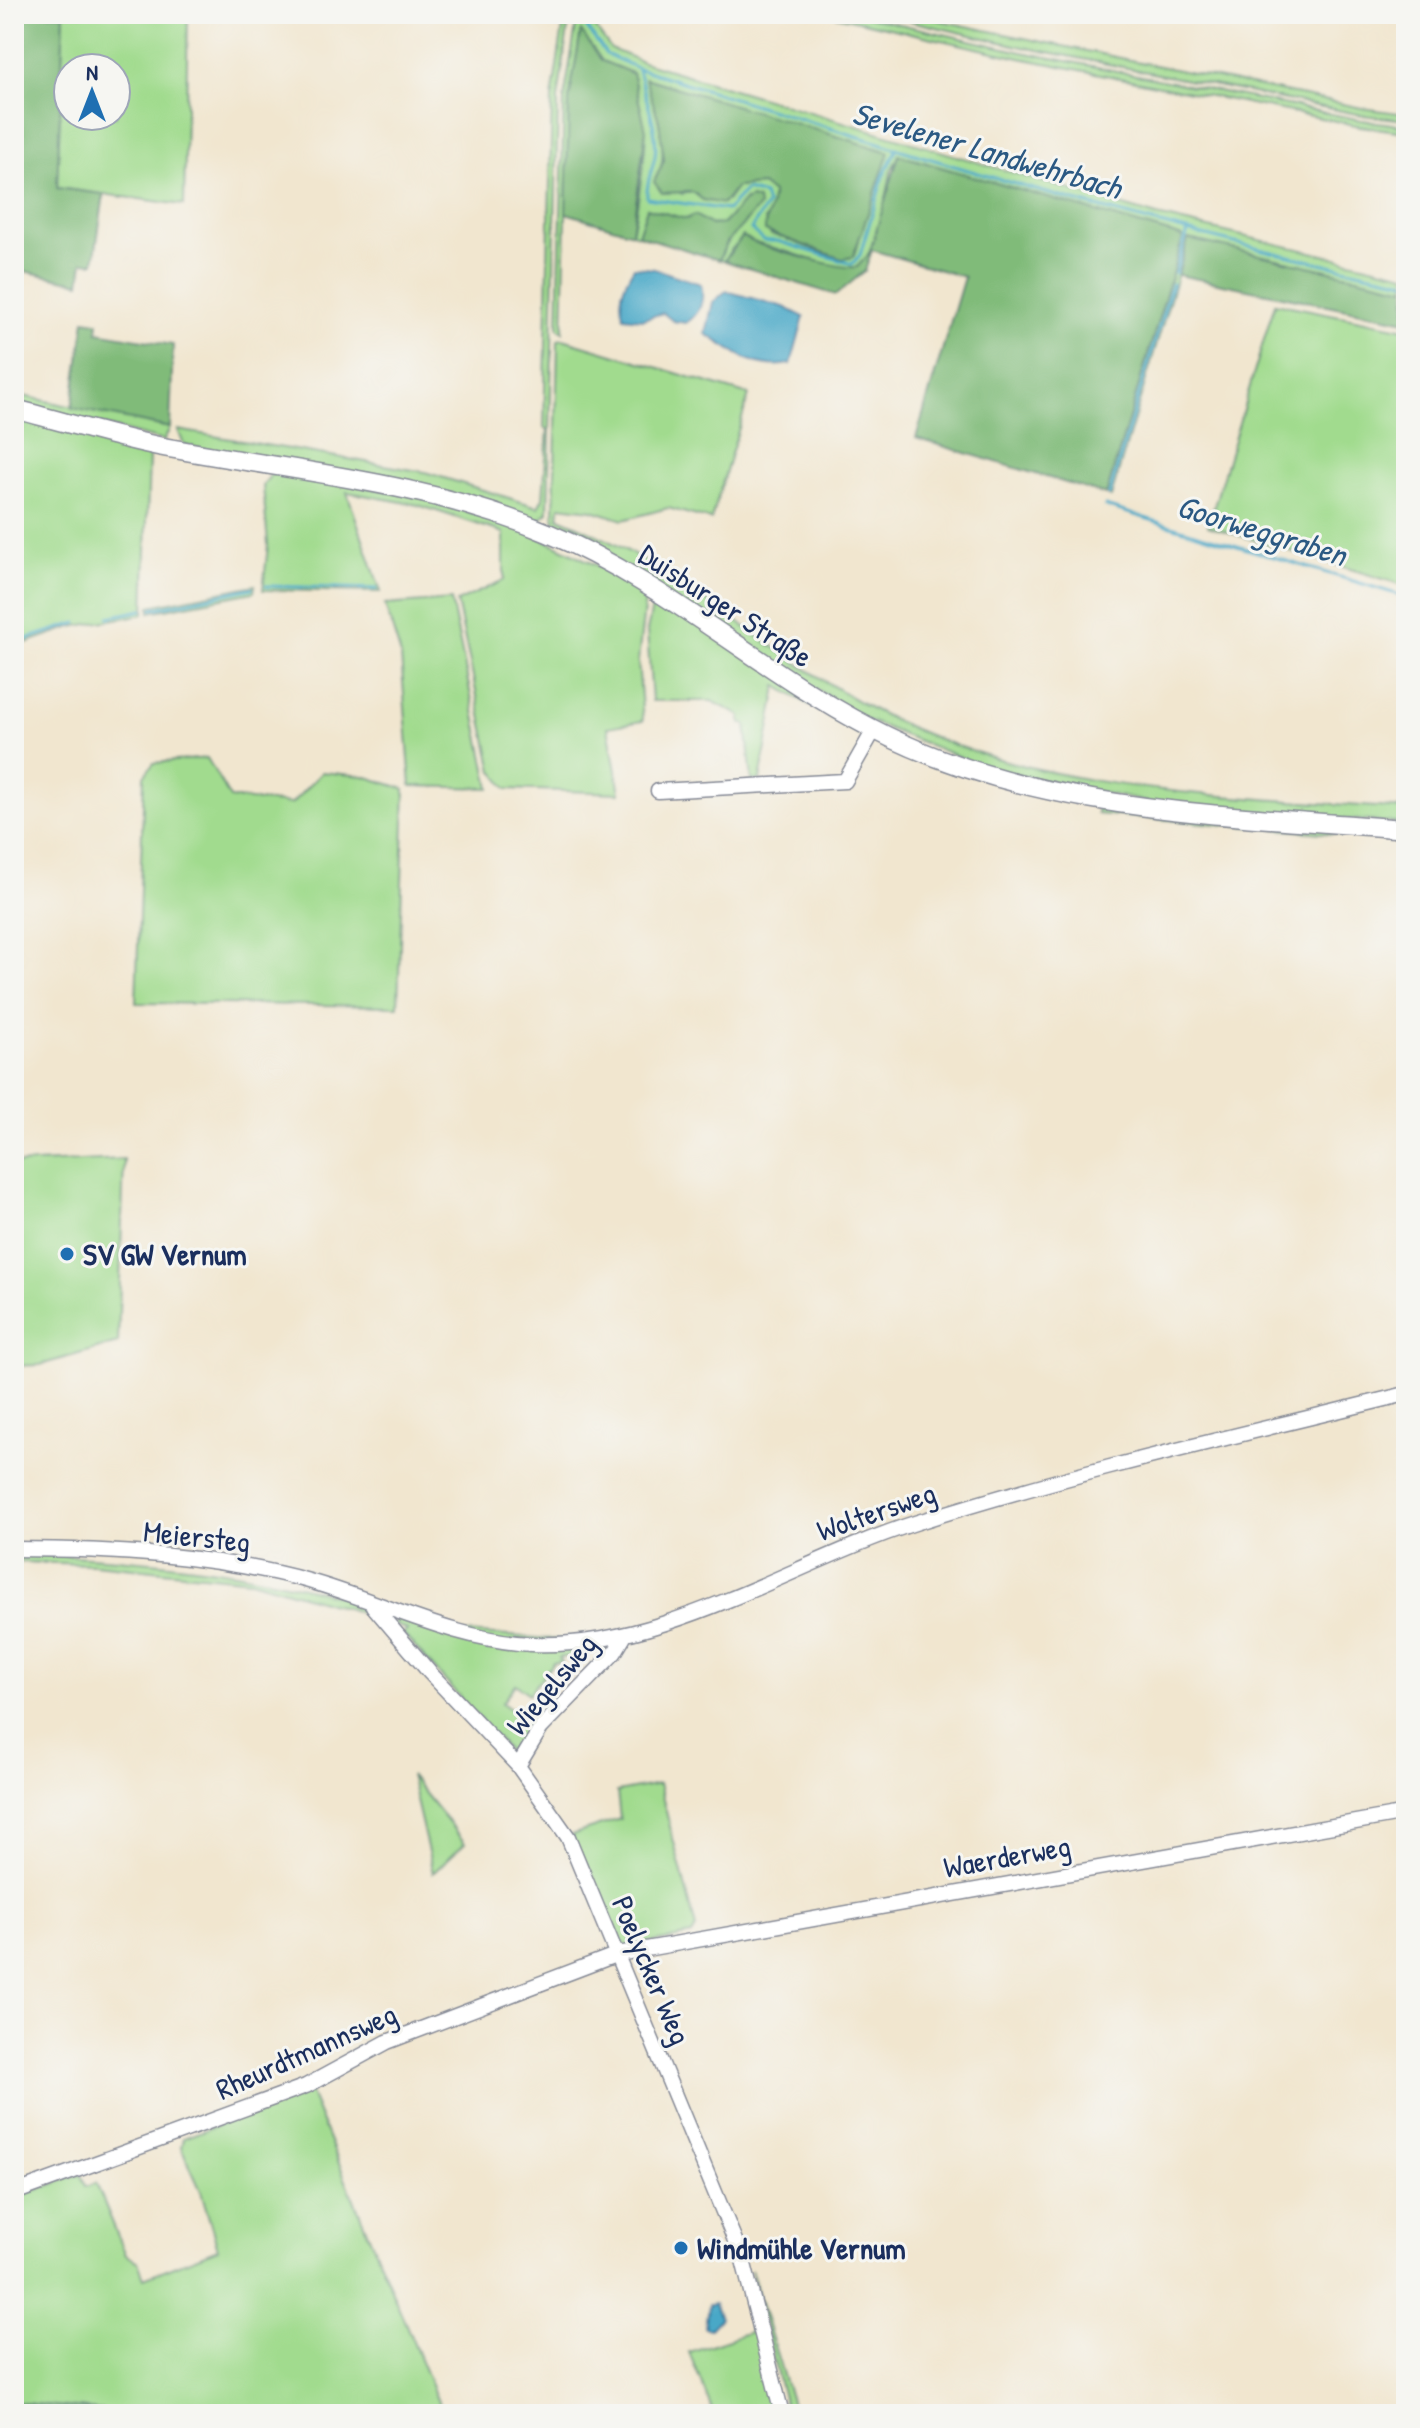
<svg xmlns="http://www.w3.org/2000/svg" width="1420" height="2428" font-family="'Patrick Hand',sans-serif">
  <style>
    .green { fill: #a1db8e; stroke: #5e8576; stroke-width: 2; fill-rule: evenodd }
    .forest { fill: #80bb79; stroke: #4e756c; stroke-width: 2 }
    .water { fill: #48a8c7; stroke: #326c92; stroke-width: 2 }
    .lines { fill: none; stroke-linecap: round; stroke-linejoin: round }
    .stream { stroke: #48a8c7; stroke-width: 3 }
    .minor-casing { stroke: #868a96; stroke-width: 17 }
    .major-casing { stroke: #868a96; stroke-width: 21 }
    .minor { stroke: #fff; stroke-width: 14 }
    .major { stroke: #fff; stroke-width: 18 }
    .poi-dot { fill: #1f6fb2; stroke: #f6f6f2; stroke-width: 3 }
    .labels { text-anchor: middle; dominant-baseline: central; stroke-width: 6; stroke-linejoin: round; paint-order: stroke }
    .street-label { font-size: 30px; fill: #1b2f5e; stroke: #f6f6f2 }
    .poi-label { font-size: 30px; font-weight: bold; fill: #1b2f5e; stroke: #f6f6f2; text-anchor: start }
    .water-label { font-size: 32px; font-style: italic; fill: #2b5983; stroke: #f6f6f2 }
  </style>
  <rect width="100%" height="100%" fill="#f6f6f2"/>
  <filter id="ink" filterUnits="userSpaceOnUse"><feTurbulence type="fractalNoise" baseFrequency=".0125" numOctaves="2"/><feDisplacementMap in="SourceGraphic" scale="16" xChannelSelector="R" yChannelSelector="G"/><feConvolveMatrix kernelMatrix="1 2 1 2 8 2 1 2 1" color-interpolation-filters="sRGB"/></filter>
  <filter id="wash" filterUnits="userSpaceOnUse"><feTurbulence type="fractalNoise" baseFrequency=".006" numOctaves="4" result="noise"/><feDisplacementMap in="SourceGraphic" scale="32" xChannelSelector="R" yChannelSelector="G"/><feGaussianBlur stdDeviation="1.8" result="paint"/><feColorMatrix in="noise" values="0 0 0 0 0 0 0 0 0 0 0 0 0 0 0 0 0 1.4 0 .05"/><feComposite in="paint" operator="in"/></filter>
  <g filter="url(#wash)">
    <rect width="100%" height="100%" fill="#f1e6cf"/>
    <path class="green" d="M64 14H188L184 205 57 188ZM68 68H116V116H68Z
      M565 14H570L558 99 548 512 537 523 184 445 178 430 425 472 538 507 543 498 548 429 544 428 552 98Z
      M578 14H585L611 49 643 62 1157 216 1406 274V288L1188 239 1111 497 1106 495 1183 237 899 155C898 161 892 166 891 172 887 196 878 253 857 267 828 273 758 233 735 246 730 249 727 256 724 261L719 260C730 234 741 230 744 201 738 209 732 220 722 224 709 228 660 214 647 208L638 235 632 233C636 215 648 143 645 128 641 110 637 91 632 73L602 61 581 32 569 100 563 332 558 328 564 100ZM645 79 888 152 853 257C833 263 794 238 771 235L765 220 773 206 772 193 762 185 737 187 727 201 703 200 693 192 682 194 656 177C672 157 655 102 645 79Z
      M828 14H856L1022 52 1361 120 1406 126V132L1360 126 1020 58Z
      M880 14H908L1362 108 1406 114V120L1362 115 1023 47Z
      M1275 303 1406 329V586L1208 526Z
      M563 339 749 395 711 520 668 508 623 520 592 510 560 506 559 518C675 564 765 651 874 710 1038 796 1226 795 1406 809V824L1156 804 989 769 869 721 557 531 554 516 558 340Z
      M14 394 170 428 164 441 14 402Z
      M14 413 145 448 149 457 144 614 72 627 14 647Z
      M273 471 420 497 521 528 641 587 645 599 638 661 643 721 608 727 620 793 507 789 493 771 457 602 504 580V533L418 505 347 492 381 592 263 590 268 545 263 486Z
      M255 585 254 592 150 612V606Z
      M451 600 490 788 411 786 401 656 385 605Z
      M664 600 863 731 864 737 777 686 760 780 752 781 746 724H741V716L712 701H652L647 631 653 603Z
      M207 758 230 798 291 804 322 772 364 776 405 789 398 1006 136 1003 144 776 154 763Z
      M1097 808 1406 834V840L1097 814Z
      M124 1159 118 1343 40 1365 14 1366V1164Z
      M14 1553C133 1558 250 1567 364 1604L366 1614 251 1580 93 1564 14 1562Z
      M400 1617 439 1631 607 1643 611 1650 559 1658 562 1662 553 1663 529 1694 515 1684 502 1703 537 1728 518 1754H511L403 1634 407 1630 393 1624Z
      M410 1775 465 1843 433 1873Z
      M659 1784 696 1928 692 1935 628 1947 617 1941 571 1835 620 1819 617 1792Z
      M309 2091 443 2414H136L14 2402V2198L81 2174 86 2187 96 2183 126 2255 138 2262 144 2278 218 2249 201 2191 181 2147 183 2138Z
      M751 2270 795 2414H787Z
      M746 2291 779 2414H714L689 2352 750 2332Z"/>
    <path class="forest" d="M17 14H64L57 188 104 194 94 263 83 262 80 283 14 269Z
      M581 31 602 61 632 73 646 130 632 233 566 213 569 100Z
      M645 78 889 152 853 257 842 259 765 231C764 217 773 208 772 193L762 185 737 187 722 204 703 200 693 192 662 193 654 182 664 160 659 121Z
      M899 155 1183 237 1106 495 916 438 964 277 872 250 865 271 836 295 724 261 743 236C753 246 843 270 857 267L869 254Z
      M751 198 758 200 759 207 727 242 719 260 638 235 647 208 686 219 695 215 711 225 723 224 744 201Z
      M1188 239 1406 288V321L1178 275Z
      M85 320 98 322 97 332 173 345 170 428 72 408Z
      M14 2402 136 2414H14Z"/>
    <path class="water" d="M634 267 655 269 701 284C705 300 700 314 686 323L673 321 663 313 643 319 624 317C617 299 624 283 634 267Z
      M726 291 784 307 804 317 791 364C754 371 733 351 706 334L713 302Z
      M714 2304 720 2318 710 2329 705 2328 708 2305Z"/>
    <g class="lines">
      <path class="stream" d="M579 17 606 54 637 68C891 147 1145 230 1406 281
        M638 69C644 95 659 128 655 156 652 172 646 181 647 198L727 210 746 190 764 195 767 205 751 229 764 241H777L852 264 860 255 883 177 897 148
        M1175 273 1188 231
        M1109 495 1172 284
        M1105 506 1406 597
        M266 586 377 589
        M152 609 252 588
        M109 617 142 610
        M14 643 77 623"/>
    </g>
  </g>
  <g filter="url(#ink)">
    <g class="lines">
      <g class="minor-casing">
        <path id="minor" d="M658 791 845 781 874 730
          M14 1549C111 1549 215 1555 309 1581 383 1602 453 1640 531 1644 663 1650 791 1563 915 1523 1074 1472 1244 1434 1406 1394
          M373 1606 430 1673 518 1766 568 1837 743 2260 782 2414
          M518 1766 541 1728 615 1652 624 1637
          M14 2193 306 2086 387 2042 618 1954 1406 1813"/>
      </g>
      <g class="major-casing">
        <path id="major" d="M14 409C62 421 109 436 158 446 289 471 424 481 548 533 665 582 759 670 871 728 1035 814 1225 814 1406 829"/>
      </g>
      <use href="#minor" class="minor"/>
      <use href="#major" class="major"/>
    </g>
  </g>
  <g class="poi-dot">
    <circle cx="67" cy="1254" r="8"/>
    <circle cx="681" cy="2248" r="8"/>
  </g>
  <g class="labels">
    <g class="street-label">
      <text transform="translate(726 605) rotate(33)">Duisburger Straße</text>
      <text transform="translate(876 1511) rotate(-19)">Woltersweg</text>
      <text transform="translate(197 1536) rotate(6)">Meiersteg</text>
      <text transform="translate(551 1684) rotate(-50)">Wiegelsweg</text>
      <text transform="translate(1007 1856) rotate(-10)">Waerderweg</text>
      <text transform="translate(652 1970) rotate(67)">Poelycker Weg</text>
      <text transform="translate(306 2051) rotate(-24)">Rheurdtmannsweg</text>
    </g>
    <g class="poi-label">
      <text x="83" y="1254">SV GW Vernum</text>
      <text x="697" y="2248">Windmühle Vernum</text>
    </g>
    <g class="water-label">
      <text transform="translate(987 150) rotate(16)">Sevelener Landwehrbach</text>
      <text transform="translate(1262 530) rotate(17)">Goorweggraben</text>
    </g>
  </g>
  <rect width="1420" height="2428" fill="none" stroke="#f6f6f2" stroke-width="48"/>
  <g transform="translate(92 92)"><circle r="38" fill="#f6f6f2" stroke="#9ea6b7" stroke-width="2"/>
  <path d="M0-6L14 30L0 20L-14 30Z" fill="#1f6fb2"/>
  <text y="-12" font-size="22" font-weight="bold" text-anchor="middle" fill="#1b2f5e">N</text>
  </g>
</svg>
